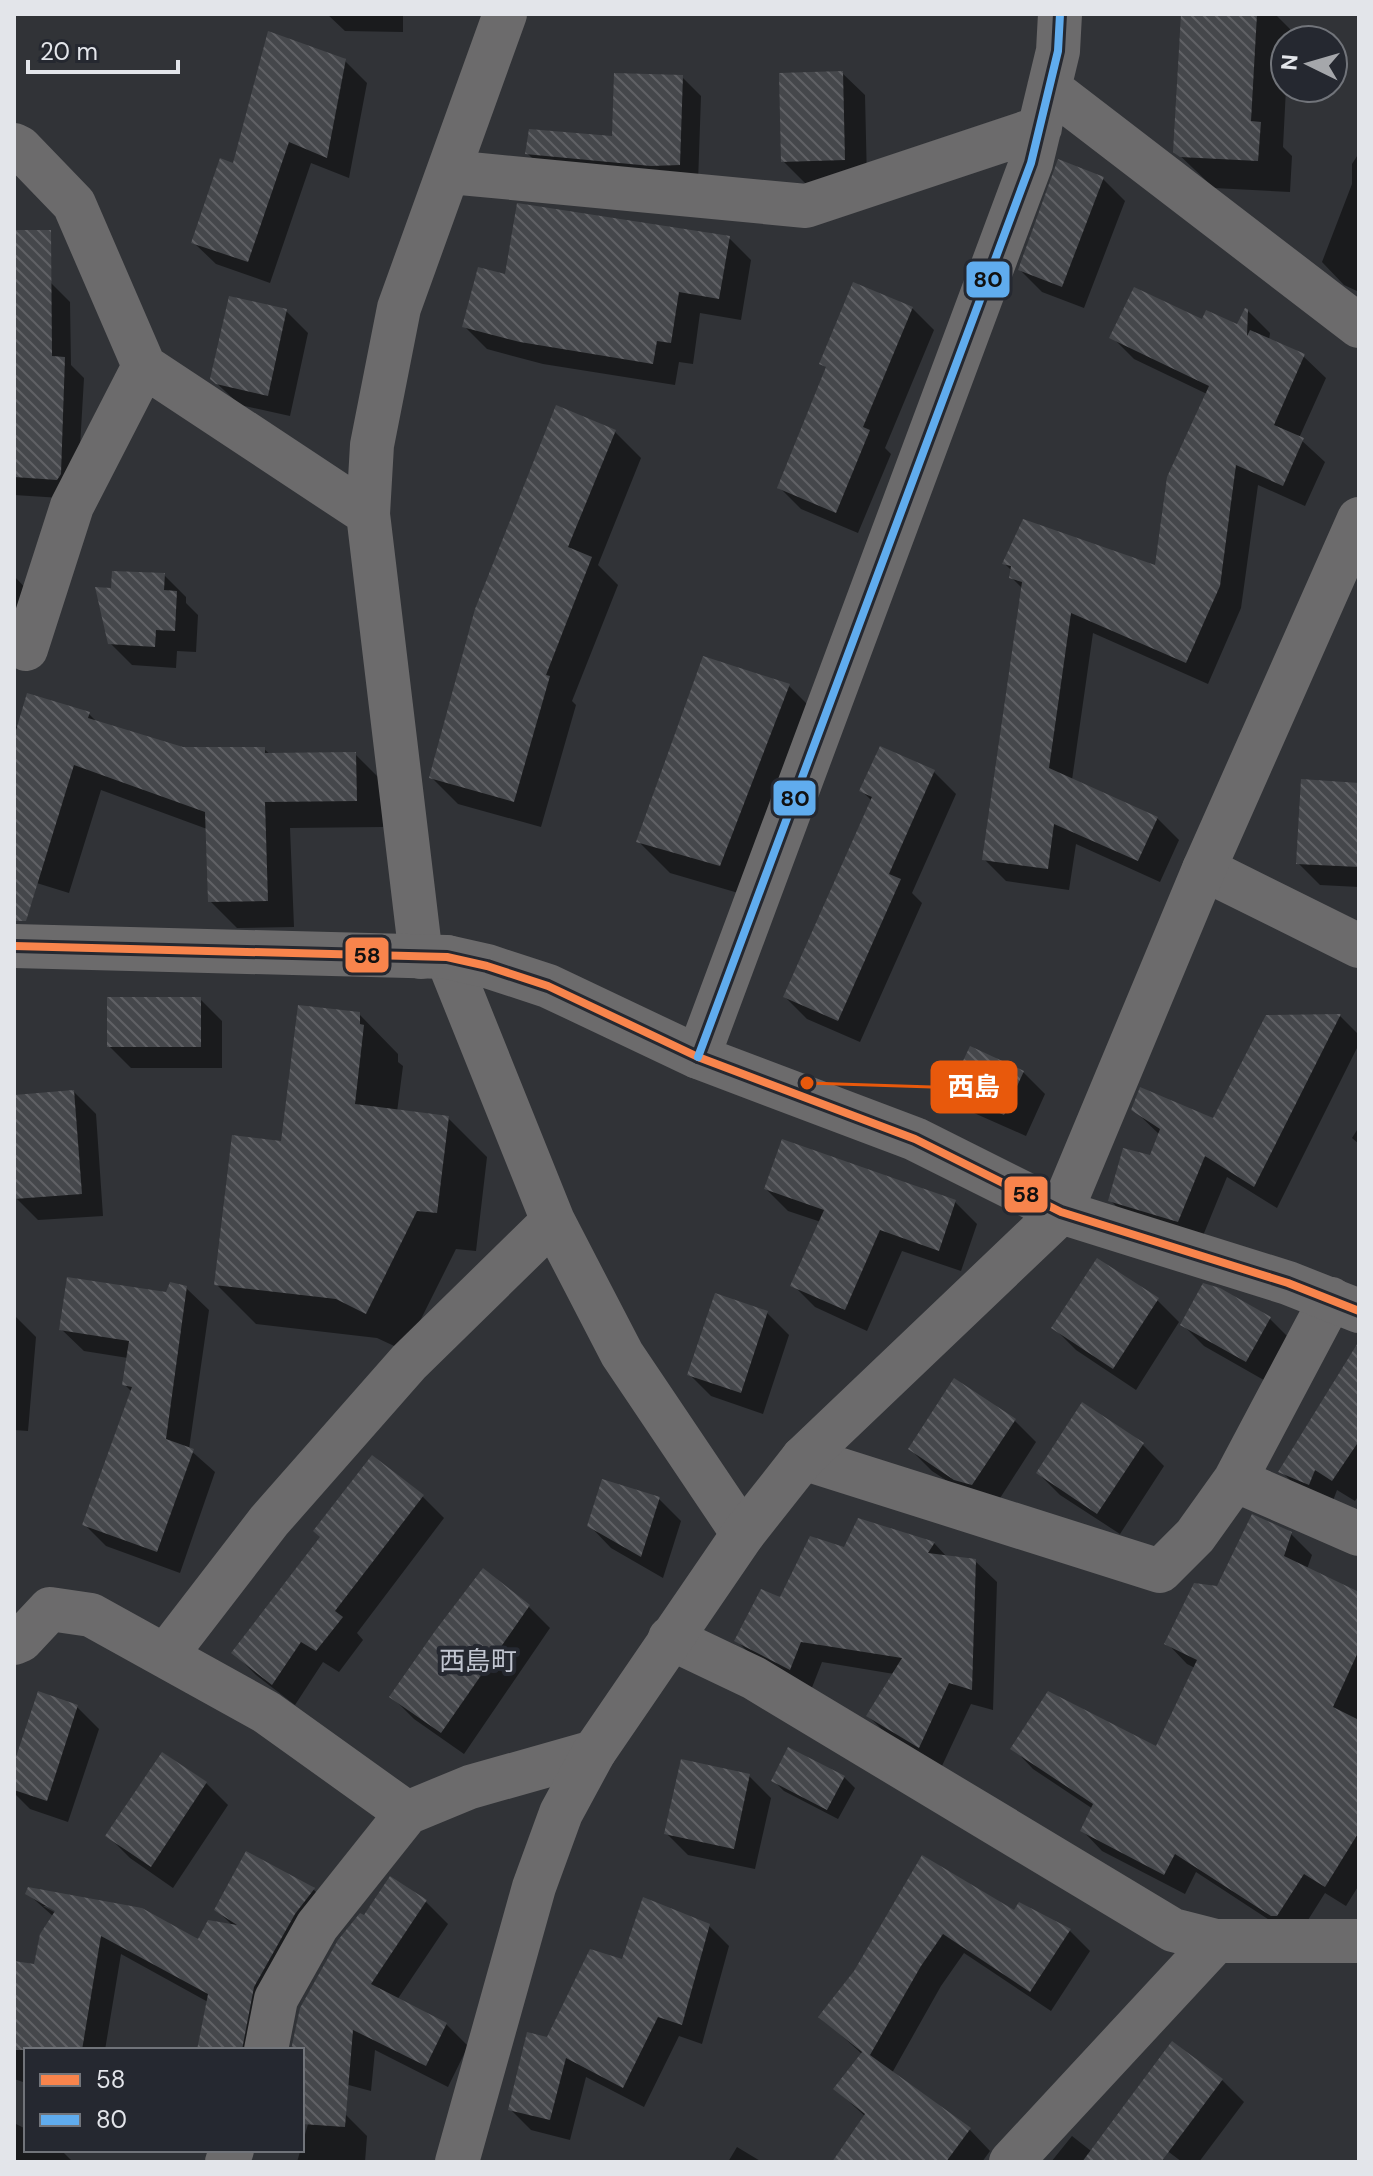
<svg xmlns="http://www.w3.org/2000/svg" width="1373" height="2176" font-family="'DM Sans','Noto Sans JP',sans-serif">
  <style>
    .shadow { fill: #0007; fill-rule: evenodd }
    .building { fill: url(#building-back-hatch) }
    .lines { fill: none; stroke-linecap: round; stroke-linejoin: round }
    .minor { stroke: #6c6b6c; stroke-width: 44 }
    .tertiary { stroke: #6c6b6c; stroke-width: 44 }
    .bus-1-casing { stroke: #252830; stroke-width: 14 }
    .bus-2-casing { stroke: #252830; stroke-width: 14 }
    .bus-1 { stroke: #f8844c; stroke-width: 8 }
    .bus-2 { stroke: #60acee; stroke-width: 8 }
    .labels { text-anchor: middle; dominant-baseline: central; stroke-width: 8; stroke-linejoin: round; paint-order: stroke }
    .neighbourhood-label { font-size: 26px; fill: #c2c6d1; stroke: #252830 }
    .leader { fill: none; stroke: #e8590c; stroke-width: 3 }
    .callout-dot { fill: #e8590c; stroke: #252830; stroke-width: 3 }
    .callout { fill: #e8590c; stroke: #e8590c; stroke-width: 3 }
    .callout-label { font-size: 26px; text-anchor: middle; font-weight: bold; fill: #fff }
    .line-badge { stroke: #252830; stroke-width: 3 }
    .pale-badge-label { font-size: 22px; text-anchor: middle; font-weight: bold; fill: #111 }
  </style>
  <defs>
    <pattern id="building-back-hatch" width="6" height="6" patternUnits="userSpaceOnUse" patternTransform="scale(2)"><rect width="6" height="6" fill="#45474b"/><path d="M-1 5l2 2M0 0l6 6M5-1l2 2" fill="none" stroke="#606165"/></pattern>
  </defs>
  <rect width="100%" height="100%" fill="#313337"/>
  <path class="shadow" d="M327 14H403V32L345 31Z
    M1183 14H1275L1290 29 1289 40H1285L1286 88 1283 147 1292 156 1290 192 1214 188 1175 151Z
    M345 61 367 83 349 178 311 163 270 283 216 264 193 242 234 166Z
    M842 73 865 95 867 181 805 183 783 161Z
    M682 77 701 96 698 183 546 172 527 153 614 138Z
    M1359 153V292L1344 285 1322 262 1352 184V164Z
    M1103 179 1125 201 1084 308 1042 292 1020 270Z
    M729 238 751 260 741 320 700 313 693 364 679 362 675 385 543 364 487 349 465 327 507 277Z
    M14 282H50L70 302 71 365 84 378 77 499 14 495Z
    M912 308 934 330 885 448 891 454 858 533 801 509 779 487 828 369 822 363Z
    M1247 310 1270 333 1269 340 1303 356 1326 378 1299 438 1325 462 1305 506 1258 485 1241 608 1208 684 1093 633 1072 780 1157 818 1179 840 1160 882 1076 844 1069 890 1006 881 984 859 1023 589 1011 577 1012 571 1004 563 1157 568 1207 394 1134 359 1112 337 1203 322 1238 327Z
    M286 311 308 333 290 416 240 405 212 379Z
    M615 432 641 458 598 565 618 585 572 701 576 705 541 827 458 804 431 777Z
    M164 575 186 597V603L198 615 196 652 177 651 176 668 132 665 110 643 113 590Z
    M14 576 35 598 14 633Z
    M704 659 789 686 821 718 752 897 670 873 638 841Z
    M89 714 98 723 182 749H264L271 755 355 754 382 781 383 827 290 828 294 927 237 928 210 901 207 829 101 790 69 893 14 876V727Z
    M934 772 956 794 912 893 922 903 860 1042 807 1019 785 997 872 801 862 791Z
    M1359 785V887L1320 885 1298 863Z
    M200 999 222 1021V1068H131L109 1046Z
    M359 1014 398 1054V1062L403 1066 397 1112 448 1118 487 1157 476 1251 456 1249 405 1351 377 1338 256 1324 216 1284 283 1144Z
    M1340 1016 1359 1035V1044L1277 1208 1227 1177 1200 1243 1132 1222 1110 1200 1152 1158 1160 1135 1133 1109 1214 1121 1267 1017Z
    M1023 1072 1045 1094 1026 1136 974 1113 952 1091Z
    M74 1092 96 1114 103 1216 38 1220 16 1198 14 1097Z
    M1359 1127V1144L1352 1138Z
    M766 1189 955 1202 977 1224 961 1271 902 1251 867 1331 815 1307 793 1285 821 1222 788 1211Z
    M186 1288 209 1310 189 1449 215 1472 180 1573 106 1546 84 1524 132 1392 124 1384 128 1358 84 1351 61 1329Z
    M1157 1300 1179 1322 1136 1390 1076 1350 1054 1328Z
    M767 1313 789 1335 763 1414 711 1396 689 1374Z
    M14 1315 36 1337 28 1431 14 1430Z
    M1270 1319 1292 1341 1269 1383 1204 1346 1182 1324Z
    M1359 1388V1495L1355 1501 1337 1490 1331 1506 1303 1493 1281 1471Z
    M1014 1420 1036 1442 995 1506 978 1501 932 1471 910 1449Z
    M1142 1444 1164 1466 1120 1534 1060 1495 1038 1473Z
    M422 1496 444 1518 357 1633 363 1640 339 1672 323 1662 295 1705 256 1675 234 1653Z
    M659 1499 681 1521 663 1578 611 1548 589 1525Z
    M859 1520 934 1543 948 1558 975 1561 997 1582 993 1710 971 1704 941 1768 890 1737 868 1716 894 1674 822 1662 811 1690 758 1662 736 1640 780 1599 845 1549Z
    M1291 1534 1312 1555 1307 1569 1359 1594V1885L1346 1906 1325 1893 1298 1936H1294L1196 1872 1185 1894 1102 1851 1082 1830 1093 1809 1033 1769 1013 1748 1157 1749 1195 1668 1187 1664 1167 1643 1219 1588Z
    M528 1606 550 1628 464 1754 414 1719 392 1697Z
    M77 1707 99 1729 68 1822 30 1809 14 1793V1770Z
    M162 1754 206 1783 228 1805 173 1888 130 1858 108 1836Z
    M749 1776 771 1798 755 1869 688 1855 666 1833Z
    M844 1777 855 1788 838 1819 784 1791 774 1781Z
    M246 1853 314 1890 334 1910 264 2050H199L208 2002 121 1954 105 2050H26V2083L14 2079V1976L35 1966 54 1917 27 1893 199 1942 234 1927 216 1909ZM43 1906H52L63 1917Z
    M923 1858 1015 1913 1070 1931 1090 1951 1051 2011 964 1953 941 1986 892 2073 970 2130 990 2151 982 2162H834L866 2117 835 2089 862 2054 821 2017 856 1972Z
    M391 1878 426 1902 448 1924 397 2000 446 2024 468 2046 448 2087 375 2050 371 2091 315 2076 302 2064V2050H294L365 1918Z
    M708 1925 729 1946 702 2044 679 2036 644 2107 586 2077 570 2140 531 2130 510 2109 548 2039 624 1961Z
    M1222 2080 1244 2102 1199 2162H1182L1144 2133Z
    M315 2100 345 2114 367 2136 365 2162H297Z
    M14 2123 26 2129V2150H61L73 2162H14Z
    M1072 2136 1105 2162H1051Z
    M737 2147 762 2162H728Z"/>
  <path class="building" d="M1181 14H1257L1251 121 1261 122 1258 161 1180 157 1173 152Z
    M268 31 346 59 327 158 289 142 248 262 191 243 220 158 233 163Z
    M843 71 845 160 781 162 779 73Z
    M614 73 683 75 680 165 651 166 525 154 529 129 612 136Z
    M1058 159 1104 177 1062 287 1018 270Z
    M517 203 730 236 719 299 679 292 671 343 657 341 653 364 520 342 462 327 478 267 505 274Z
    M14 230H51L52 356 65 357 61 474 57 480 14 477Z
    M853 282 913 307 863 427 870 430 836 513 777 488 826 367 819 364Z
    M1134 287 1202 319 1206 310 1237 324 1245 308 1248 309 1247 336 1250 330 1305 354 1274 425 1304 438 1283 486 1236 465 1220 586 1186 663 1071 613 1049 768 1158 817 1138 861 1054 824 1048 869 982 860 1022 582 1009 578 1011 566 1002 564 1023 519 1155 565 1167 477 1209 386 1109 338Z
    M229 296 287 309 268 396 216 384 210 379Z
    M556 405 616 430 568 547 592 557 546 675 550 676 514 802 429 778 475 609Z
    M112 571 165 573 164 590 177 591 175 631 156 630 155 647 108 644 95 587 111 588Z
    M703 656 790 684 720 866 636 842Z
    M27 693 90 712 88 718 183 747H265V753L356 752 357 801 265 802 268 901 208 902 205 812 74 765 26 921H14V737Z
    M880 746 935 770 889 874 901 879 838 1021 783 997 872 797 859 791Z
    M1301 779 1359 783V867L1296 864Z
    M107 997H201V1047H107Z
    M298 1005 360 1012V1024L364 1025 355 1104 449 1116 437 1213 417 1211 366 1314 336 1299 214 1285 232 1135 281 1141Z
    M1341 1014 1254 1187 1205 1156 1178 1222 1108 1201 1123 1148 1150 1155 1160 1129 1131 1110 1140 1087 1213 1118 1266 1015Z
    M970 1046 1024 1071 1004 1115 949 1091Z
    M74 1090 82 1194 14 1199V1095Z
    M782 1139 956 1200 939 1251 880 1230 845 1310 790 1286 824 1210 764 1189Z
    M1097 1258 1159 1298 1113 1369 1051 1328Z
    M67 1277 166 1292 170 1282 187 1286 166 1439 194 1449 157 1552 82 1525 132 1387 122 1385 129 1341 59 1330Z
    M1203 1283 1220 1288 1271 1317 1246 1362 1180 1325Z
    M715 1293 768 1311 741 1393 687 1375Z
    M1359 1341V1441L1332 1481 1315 1470 1309 1485 1278 1472Z
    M954 1378 1016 1419 972 1485 954 1480 908 1449Z
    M1082 1402 1144 1443 1097 1514 1036 1473Z
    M372 1455 424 1495 335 1611 343 1617 316 1651 301 1642 272 1685 231 1653 320 1537 313 1531Z
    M602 1479 660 1497 641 1557 587 1526Z
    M1252 1514 1292 1532 1284 1556 1359 1592V1650L1333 1707 1359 1720V1832L1325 1887 1304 1874 1277 1916H1271L1175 1854 1164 1875 1080 1831 1093 1804 1010 1749 1048 1691 1156 1746 1197 1660 1164 1644 1194 1583 1217 1586Z
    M858 1518 935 1542 928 1553 976 1559 972 1690 949 1683 919 1748 866 1716 902 1658 801 1642 790 1670 734 1641 761 1589 780 1597 810 1536 844 1547Z
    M483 1568 530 1605 441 1733 389 1697 435 1631Z
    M38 1691 78 1705 47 1801 14 1790V1763Z
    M788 1747 845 1776 827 1810 771 1781Z
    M162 1752 207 1782 151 1867 105 1836Z
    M681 1759 750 1774 734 1849 664 1834Z
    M246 1851 315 1888 295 1914 254 1987 242 2050H197L208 1994 101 1936 82 2050H14V1961L34 1964 40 1934 55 1911 25 1894 28 1887 142 1908 198 1939 208 1920 237 1925 214 1910Z
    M922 1855 1014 1910 1019 1902 1071 1929 1030 1992 943 1934 921 1966 870 2055 971 2128 946 2162H832L865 2114 833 2089 862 2052 818 2017 854 1971Z
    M390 1876 427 1900 371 1984 447 2023 426 2066 353 2030 345 2127 302 2124V2050H291L300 2008 338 1940 360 1913 364 1915Z
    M643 1897 710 1924 682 2025 658 2017 623 2088 566 2058 550 2120 508 2110 527 2032 547 2037 590 1949 622 1959Z
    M1172 2041 1223 2079 1161 2162H1082Z"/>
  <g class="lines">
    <path class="minor" d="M1049 88 1359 326
      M14 145 20 148 74 204 144 366 368 514
      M450 172 806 206 1040 128
      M26 649 72 506 144 366
      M1204 869 1359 946
      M421 957 368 514 372 445 399 308 505 14
      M447 957 553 1221 622 1354 743 1534
      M698 1057 1031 163 1058 51 1060 14
      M803 1458 1160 1571 1195 1536 1235 1480 1331 1299
      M1235 1480 1359 1534
      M670 1638 754 1678 1173 1930 1216 1941H1359
      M14 1643 21 1640 50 1609 91 1615 266 1712 407 1813
      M165 1656 269 1521 409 1362 553 1221
      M266 2050 276 1999 317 1926 407 1813 470 1787 594 1752
      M227 2162 232 2150
      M1011 2162 1216 1941"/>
    <path class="tertiary" d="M14 946 447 957 487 966 548 986 698 1057 915 1139 1061 1212 1288 1283 1359 1311
      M457 2162 534 1887 561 1813 594 1752 743 1534 803 1458 1061 1212 1204 869 1359 519"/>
    <g class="bus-1-casing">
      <path id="bus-1" d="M14 946 447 957 487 966 548 986 698 1057 915 1139 1061 1212 1288 1283 1359 1311"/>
    </g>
    <g class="bus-2-casing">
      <path id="bus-2" d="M698 1057 1031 163 1058 51 1060 14"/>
    </g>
    <use href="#bus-1" class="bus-1"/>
    <use href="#bus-2" class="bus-2"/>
  </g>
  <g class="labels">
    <g class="neighbourhood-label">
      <text x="478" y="1661">西島町</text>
    </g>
  </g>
  <path class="leader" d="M807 1083L932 1087"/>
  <circle class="callout-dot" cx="807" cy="1083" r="8"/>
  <rect class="callout" x="932" y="1062" width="84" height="50" rx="8"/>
  <g class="callout-label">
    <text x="974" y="1096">西島</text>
  </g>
  <g class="line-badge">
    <rect x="965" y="260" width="46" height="39" rx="8" fill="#60acee"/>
    <rect x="772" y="779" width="45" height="38" rx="8" fill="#60acee"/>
    <rect x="344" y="936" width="46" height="38" rx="8" fill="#f8844c"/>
    <rect x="1003" y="1175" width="46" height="39" rx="8" fill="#f8844c"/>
  </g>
  <g class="pale-badge-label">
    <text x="988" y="287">80</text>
    <text x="795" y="806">80</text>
    <text x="367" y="963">58</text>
    <text x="1026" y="1202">58</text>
  </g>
  <rect width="1373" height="2176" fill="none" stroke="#e3e5ea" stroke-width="32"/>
  <rect x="24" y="2048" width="280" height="104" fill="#252830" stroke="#71747a" stroke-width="2"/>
  <rect x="40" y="2074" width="40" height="12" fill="#f8844c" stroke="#71747a" stroke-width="2"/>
  <text x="96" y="2088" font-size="24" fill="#e3e5ea">58</text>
  <rect x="40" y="2114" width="40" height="12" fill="#60acee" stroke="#71747a" stroke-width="2"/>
  <text x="96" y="2128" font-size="24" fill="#e3e5ea">80</text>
  <g transform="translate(1309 64) rotate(275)"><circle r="38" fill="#252830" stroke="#71747a" stroke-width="2"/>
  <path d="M0-6L14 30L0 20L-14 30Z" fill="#a5a7ab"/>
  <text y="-12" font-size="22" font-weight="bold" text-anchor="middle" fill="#e3e5ea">N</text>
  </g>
  <path d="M28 60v12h150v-12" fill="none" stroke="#e3e5ea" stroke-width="4"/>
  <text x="40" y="60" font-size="24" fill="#e3e5ea" stroke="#252830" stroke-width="6" paint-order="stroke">20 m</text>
</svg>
